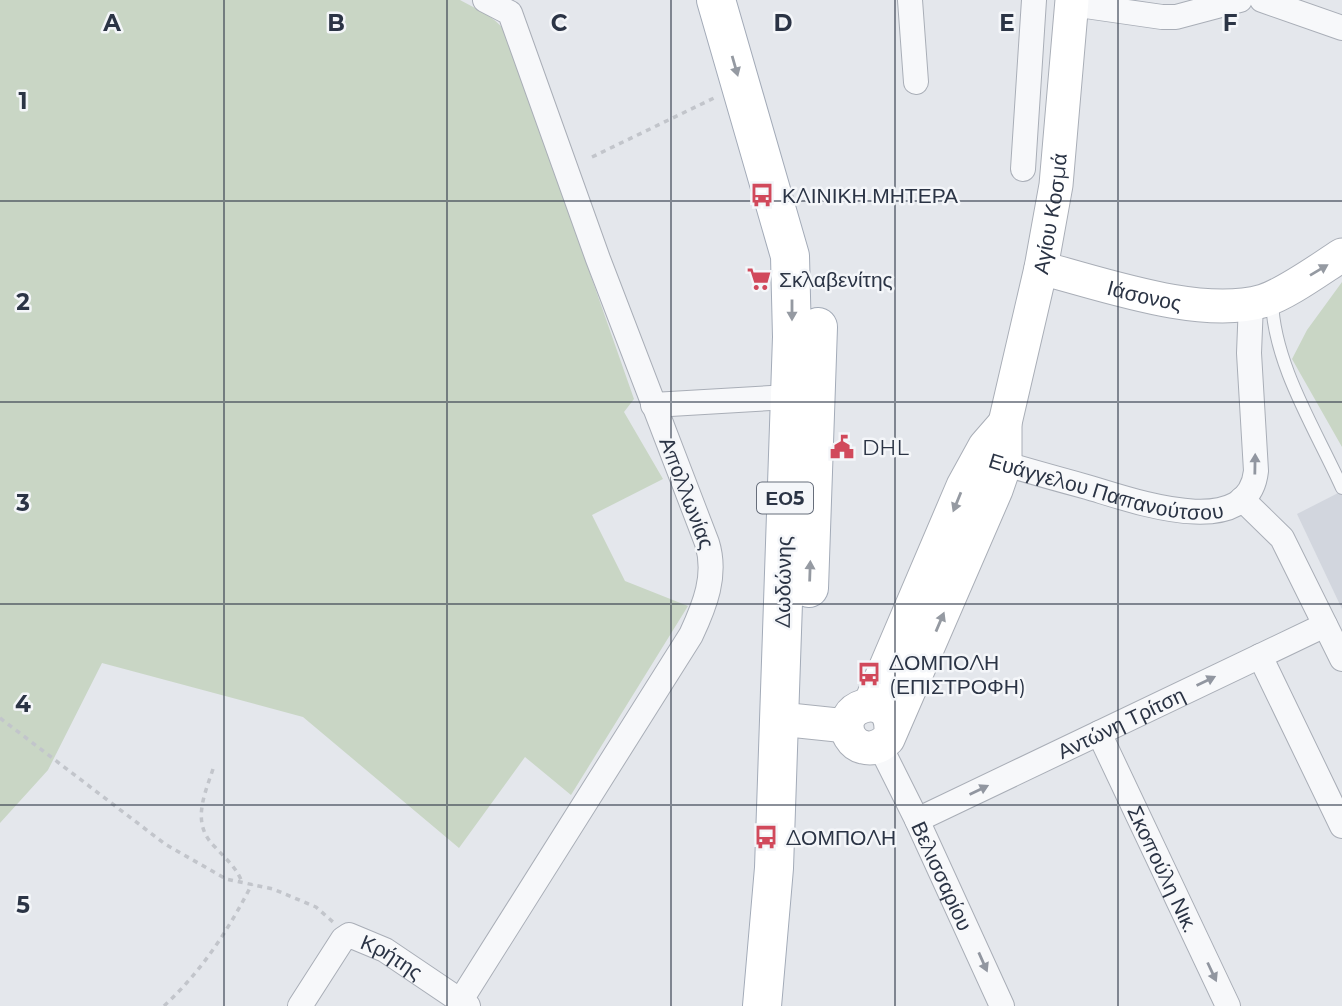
<svg xmlns="http://www.w3.org/2000/svg" width="1342" height="1006" font-family="Montserrat,sans-serif">
  <style>
    .built { fill: #d2d6de }
    .green { fill: #c9d6c5 }
    .lines { fill: none; stroke-linecap: round; stroke-linejoin: round }
    .lane-casing { stroke: #a9aeb7; stroke-width: 14 }
    .street-casing { stroke: #a9aeb7; stroke-width: 26 }
    .secondary-casing { stroke: #a9aeb7; stroke-width: 35 }
    .primary-casing { stroke: #a3abb8; stroke-width: 40 }
    .path { stroke: #c2c5cb; stroke-width: 3.5; stroke-dasharray: 5 5; stroke-linecap: butt }
    .lane { stroke: #f7f8fa; stroke-width: 12 }
    .street { stroke: #f7f8fa; stroke-width: 24 }
    .secondary { stroke: #fff; stroke-width: 33 }
    .primary { stroke: #fff; stroke-width: 38 }
    .oneway { fill: #959aa2 }
    .oneway2 { fill: #9196a0 }
    .grid { fill: none; stroke: #2b3445; stroke-width: 2; stroke-opacity: 0.55 }
    .labels { text-anchor: middle; dominant-baseline: central; stroke-width: 5; stroke-linejoin: round; paint-order: stroke }
    .shield { fill: #f4f6f9; stroke: #676e7b; stroke-width: 2 }
    .shield-label { font-size: 19px; font-weight: bold; fill: #2b3445 }
    .poi-label { font-size: 21px; fill: #2b3445; stroke: #f4f6f9; text-anchor: start }
    .street-label { font-size: 21px; fill: #2b3445; stroke: #f4f6f9 }
    .grid-label { font-size: 23px; text-anchor: middle; font-weight: bold; fill: #2b3445; stroke: #f4f6f9; stroke-width: 5; stroke-linejoin: round; paint-order: stroke }
  </style>
  <rect width="100%" height="100%" fill="#e4e7ec"/>
  <path class="built" d="M1342 491V609L1297 514Z"/>
  <path class="green" d="M0 0H460C476 9 494 16 505 31L634 399 624 412 663 479 592 515 625 581 688 606 571 795 525 757 459 848 303 717 102 663 48 770 0 823Z
    M1342 282V447L1292 359 1307 330Z"/>
  <g class="lines">
    <g class="lane-casing">
      <path id="lane" d="M1272 301C1274 365 1316 430 1342 488"/>
    </g>
    <g class="street-casing">
      <g id="street">
        <path d="M910 0 916 82"/>
        <path d="M1262 0 1342 28"/>
        <path d="M1072 4 1162 17H1176L1240 0"/>
        <path d="M1023 169 1034 0"/>
        <path d="M653 405 788 397"/>
        <path id="s1" d="M989 459C1021 469 1054 478 1087 487 1129 499 1248 544 1256 471L1249 353 1251 303"/>
        <path d="M1242 499 1282 538 1342 659"/>
        <path d="M1260 656 1342 826"/>
        <path id="s2" d="M1099 733 1228 1006"/>
        <path id="s3" d="M880 746 917 820 1002 1006"/>
        <path id="s4" d="M917 820 1325 625"/>
        <path d="M461 1000 691 635C705 605 717 575 707 543L598 259 510 13 485 0"/>
        <path id="s5" d="M300 1006 343 939 349 935 385 950 468 1006"/>
      </g>
    </g>
    <g class="secondary-casing">
      <g id="secondary">
        <path id="s6" d="M1041 268C1103 284 1200 319 1263 301 1286 294 1320 269 1342 255"/>
        <path d="M870 704 963 486 985 446 1005 423"/>
        <path d="M780 719 847 726"/>
        <path id="s7" d="M891 729C891 687 832 707 850 737 853 742 858 746 863 747 873 750 881 746 888 739L996 490 1005 464V423L1041 268 1056 185 1072 0"/>
      </g>
    </g>
    <g class="primary-casing">
      <path id="primary" d="M716 0 790 256 792 337 774 868 762 1006
        M809 588 818 327"/>
    </g>
    <path class="path" d="M592 157 714 98
      M0 718 165 844 226 879 273 889 316 907 333 922
      M213 769C204 796 191 824 215 847 226 859 236 867 242 882
      M164 1006C202 971 229 929 252 884"/>
    <use href="#lane" class="lane"/>
    <use href="#street" class="street"/>
    <use href="#secondary" class="secondary"/>
    <use href="#primary" class="primary"/>
  </g>
  <defs><path id="oneway-solid" d="M-6-.8H1V-3.2L6.5 0L1 3.2V.8H-6Z" transform="scale(1.75)"/></defs>
  <g class="oneway">
    <use href="#oneway-solid" transform="translate(735 66) rotate(74)"/>
    <use href="#oneway-solid" transform="translate(1319 270) rotate(-31)"/>
    <use href="#oneway-solid" transform="translate(792 310) rotate(90)"/>
    <use href="#oneway-solid" transform="translate(957 502) rotate(112)"/>
    <use href="#oneway-solid" transform="translate(810 571) rotate(-88)"/>
    <use href="#oneway-solid" transform="translate(940 622) rotate(-67)"/>
  </g>
  <g class="oneway2">
    <use href="#oneway-solid" transform="translate(1255 464) rotate(-89)"/>
    <use href="#oneway-solid" transform="translate(1206 681) rotate(-26)"/>
    <use href="#oneway-solid" transform="translate(979 790) rotate(-26)"/>
    <use href="#oneway-solid" transform="translate(983 962) rotate(66)"/>
    <use href="#oneway-solid" transform="translate(1212 972) rotate(65)"/>
  </g>
  <path class="grid" d="M224 0V1006M447 0V1006M671 0V1006M895 0V1006M1118 0V1006M0 201H1342M0 402H1342M0 604H1342M0 805H1342"/>
  <defs>
    <g id="bus-bare" transform="scale(1.89)"><path d="M-5-6H5V4H4V6H2V4H-2V6H-4V4H-5ZM-3.5-4V0h7V-4ZM-3.5 1.2v1.5H-2V1.2ZM2 1.2v1.5H3.5V1.2Z" fill="#d1495b" stroke="#f4f6f9" stroke-width="2.5" paint-order="stroke"/></g>
    <g id="supermarket-bare" transform="scale(1.89)"><path d="M-6-5.5h2.5l.6 2H6L4.5 2H-2.5L-4.4-4H-6ZM-1.5 3.2a1.3 1.3 0 1 0 .1 0ZM3 3.2a1.3 1.3 0 1 0 .1 0Z" fill="#d1495b" stroke="#f4f6f9" stroke-width="2.5" paint-order="stroke"/></g>
    <g id="civic-bare" transform="scale(1.89)"><path d="M-.6-6.5H3V-4.5H.6V-3L4-1V1h2V6H-6V1h2V-1L-.6-3ZM-1.2 2.5V6h2.4V2.5Z" fill="#d1495b" stroke="#f4f6f9" stroke-width="2.5" paint-order="stroke"/></g>
  </defs>
  <g fill-rule="evenodd">
    <use href="#bus-bare" x="762" y="195"/>
    <use href="#supermarket-bare" x="759" y="279"/>
    <use href="#civic-bare" x="842" y="447"/>
    <use href="#bus-bare" x="869" y="674"/>
    <use href="#bus-bare" x="766" y="837"/>
  </g>
  <g class="labels">
    <rect class="shield" x="757" y="482.5" width="56" height="31" rx="5"/>
    <g class="shield-label">
      <text x="785" y="498">ΕΟ5</text>
    </g>
    <g class="poi-label">
      <text x="782" y="195">ΚΛΙΝΙΚΗ ΜΗΤΕΡΑ</text>
      <text x="779" y="279">Σκλαβενίτης</text>
      <text x="862" y="447">DHL</text>
      <text x="889" y="662">ΔΟΜΠΟΛΗ<tspan x="889" dy="24">(ΕΠΙΣΤΡΟΦΗ)</tspan></text>
      <text x="786" y="837">ΔΟΜΠΟΛΗ</text>
    </g>
    <g class="street-label">
      <text stroke="none"><textPath href="#s7" startOffset="681">Αγίου Κοσμά</textPath></text>
      <text stroke="none"><textPath href="#s6" startOffset="107">Ιάσονος</textPath></text>
      <text stroke="none"><textPath href="#s1" startOffset="121">Ευάγγελου Παπανούτσου</textPath></text>
      <text transform="translate(687 493) rotate(69)">Απολλωνίας</text>
      <text transform="translate(783 582) rotate(-89)">Δωδώνης</text>
      <text stroke="none"><textPath href="#s4" startOffset="226">Αντώνη Τρίτση</textPath></text>
      <text stroke="none"><textPath href="#s2" startOffset="150">Σκοπούλη Νικ.</textPath></text>
      <text stroke="none"><textPath href="#s3" startOffset="144">Βελισσαρίου</textPath></text>
      <text stroke="none"><textPath href="#s5" startOffset="135">Κρήτης</textPath></text>
    </g>
  </g>
  <g class="grid-label">
    <text x="112" y="31">A</text>
    <text x="336" y="31">B</text>
    <text x="559" y="31">C</text>
    <text x="783" y="31">D</text>
    <text x="1007" y="31">E</text>
    <text x="1230" y="31">F</text>
    <text x="23" y="109">1</text>
    <text x="23" y="310">2</text>
    <text x="23" y="511">3</text>
    <text x="23" y="712">4</text>
    <text x="23" y="913">5</text>
  </g>
</svg>
